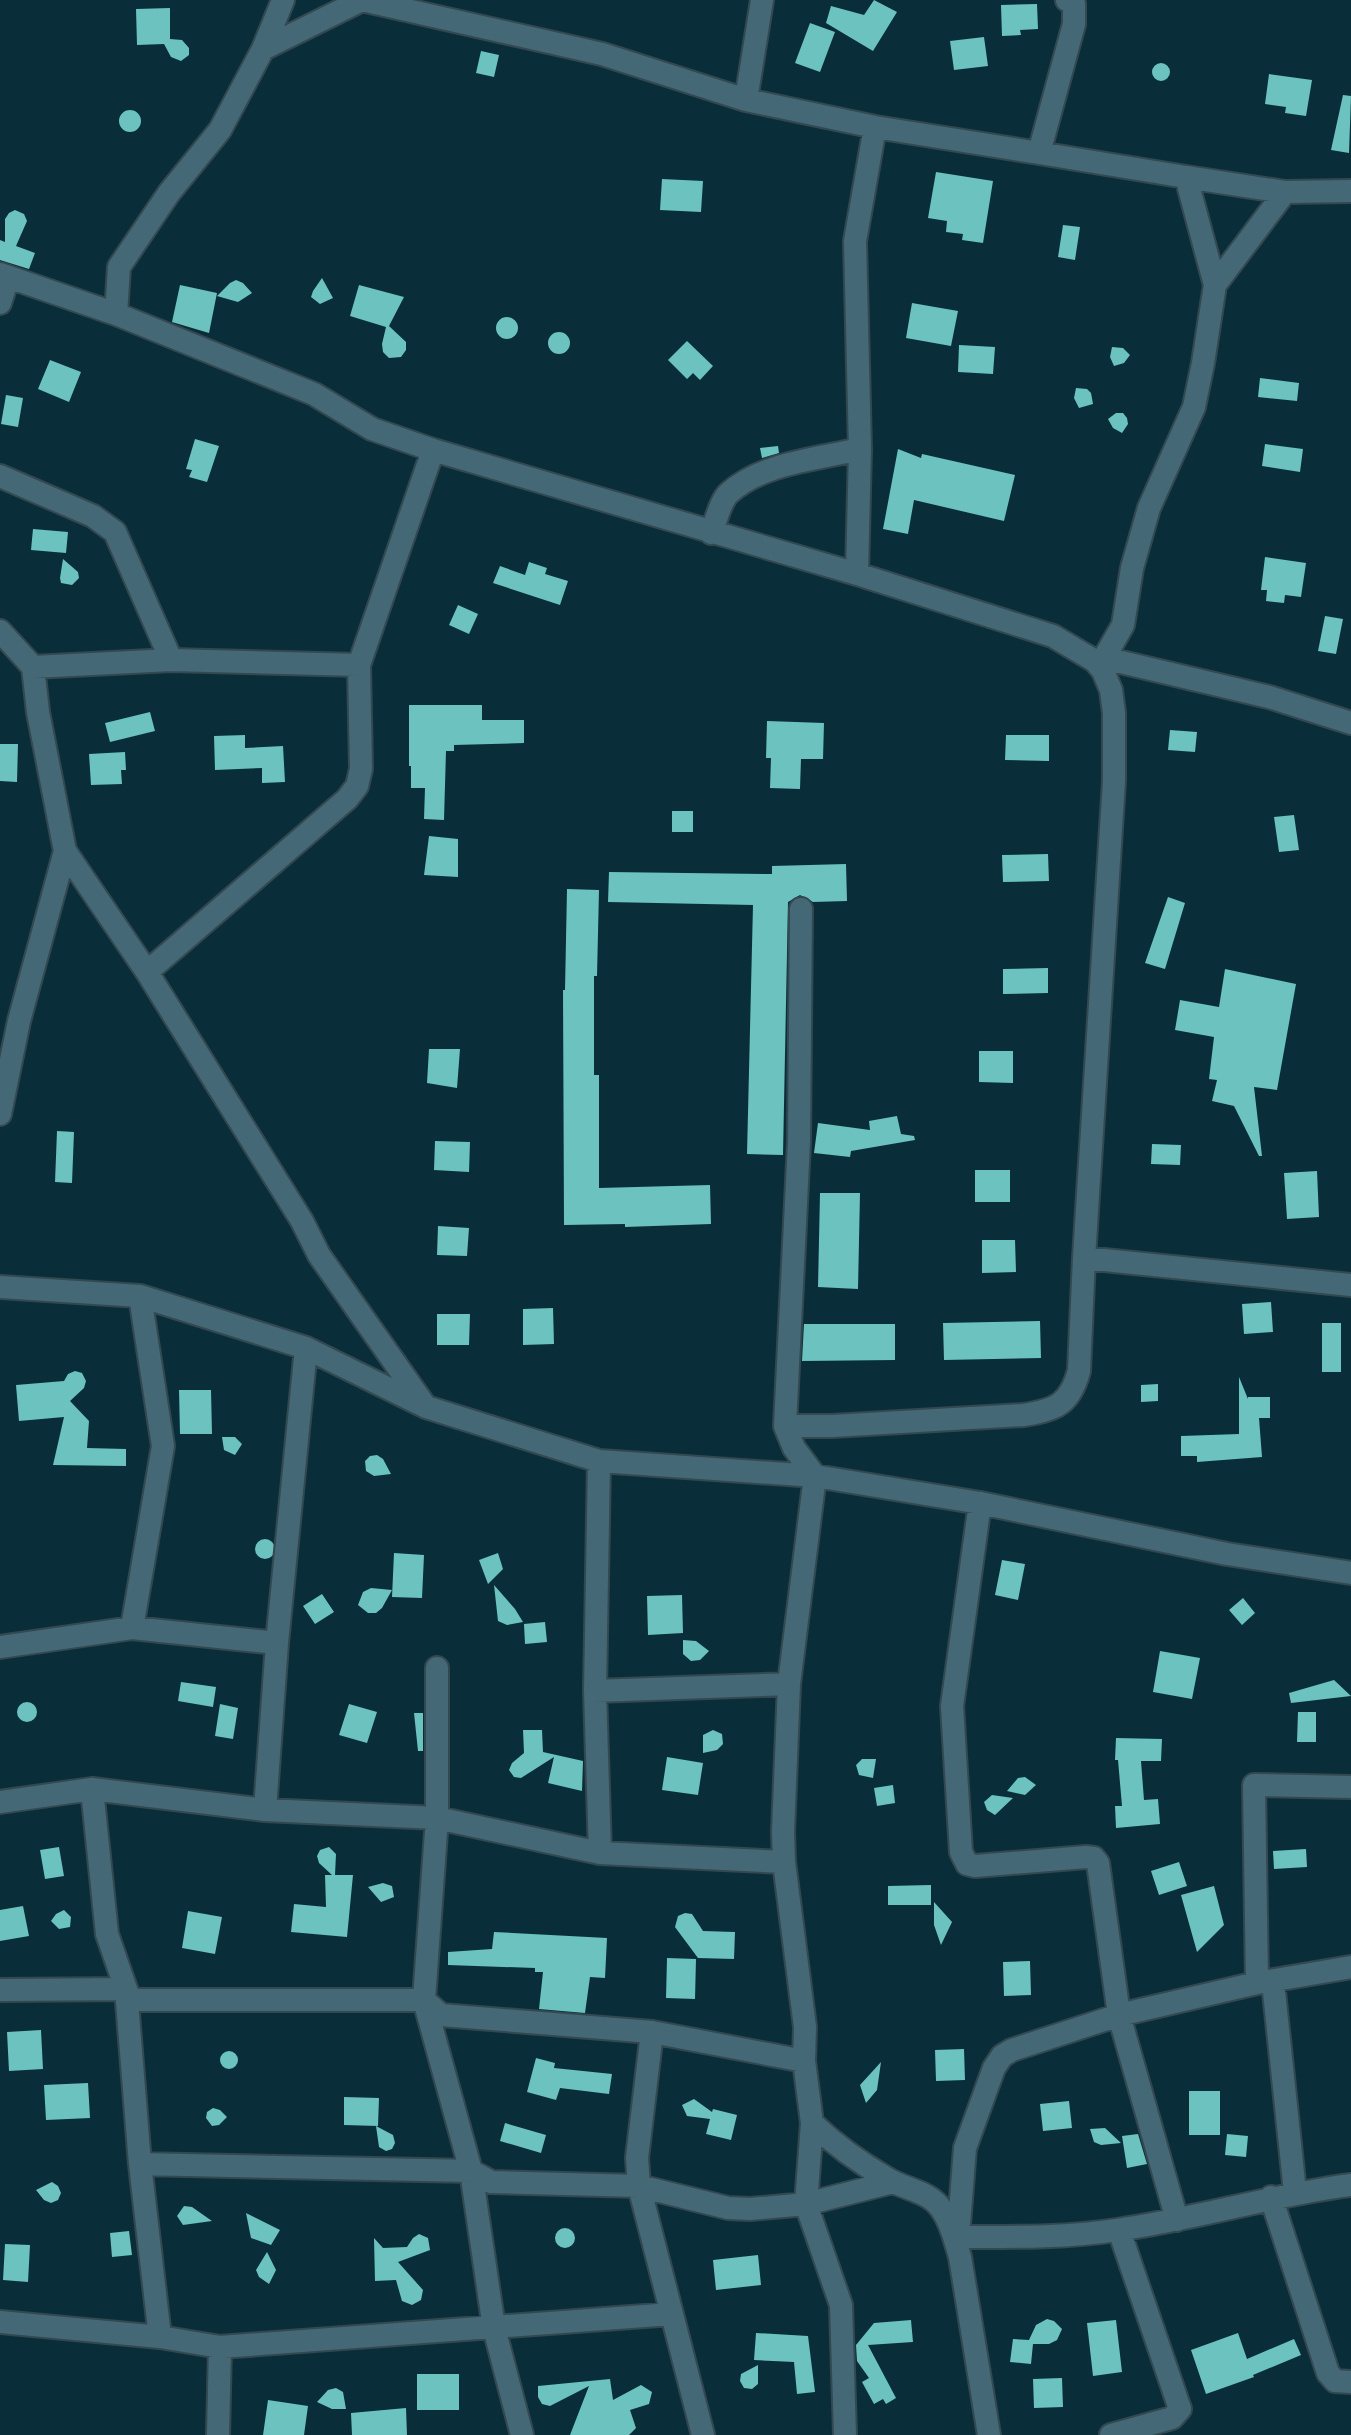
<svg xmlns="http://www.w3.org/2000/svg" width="1351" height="2435" font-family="'Roboto Condensed',sans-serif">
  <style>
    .building { fill: #6bc2bf }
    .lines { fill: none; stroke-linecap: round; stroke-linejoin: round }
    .minor-casing { stroke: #334850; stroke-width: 26 }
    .minor { stroke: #456876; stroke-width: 22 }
  </style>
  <rect width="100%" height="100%" fill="#092e3a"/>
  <path class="building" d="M874 0 897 12 873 51 826 23 831 6 864 15Z
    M1037 4 1038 29 1020 30 1021 35 1002 36 1001 5Z
    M170 8V39L182 40 189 48V55L181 61 171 57 164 44 137 45 136 9Z
    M810 23 835 32 820 72 795 63Z
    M984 37 988 66 954 70 950 41Z
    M481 51 499 55 494 77 476 73Z
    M1152 72a9 9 0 1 1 18 0a9 9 0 1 1-18 0Z
    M1269 74 1312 80 1306 116 1285 113 1286 107 1265 104Z
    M1343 95 1351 96 1349 153 1331 150Z
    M119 121a11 11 0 1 1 22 0a11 11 0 1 1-22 0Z
    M936 172 993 181 983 243 962 240 963 234 946 232 947 221 928 218Z
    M662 179 703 181 701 212 660 210Z
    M15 210 24 214 27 221 16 246 35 253 29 269 0 260V240L5 242V219L9 213Z
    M1063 225 1080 227 1075 260 1058 257Z
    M322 278 333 298 320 304 311 297 313 291Z
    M236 280 243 283 252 293 238 302 217 296 230 283Z
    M180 285 217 293 209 333 172 322Z
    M359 285 404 297 389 326 406 342V350L401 357 389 358 383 352 382 344 386 327 350 316Z
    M912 303 958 311 951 346 906 338Z
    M496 328a11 11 0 1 1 22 0a11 11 0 1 1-22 0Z
    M548 343a11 11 0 1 1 22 0a11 11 0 1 1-22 0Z
    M687 341 713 366 700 380 693 373 687 379 668 360Z
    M959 345 995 347 993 374 958 372Z
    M1112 347 1123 348 1130 355 1124 363 1114 366 1110 357Z
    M50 360 81 372 69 402 38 389Z
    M1260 378 1299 383 1297 401 1258 397Z
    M1076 388 1087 389 1091 393 1093 404 1079 408 1074 398Z
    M6 395 23 398 18 427 1 424Z
    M1116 413H1123L1127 418 1128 424 1122 433 1113 428 1108 419Z
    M195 439 219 446 207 482 189 477 192 470 186 469Z
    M1265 444 1303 449 1300 472 1262 466Z
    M778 446 779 453 762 458 760 448Z
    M898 449 921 458 922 454 1015 475 1004 521 914 500 908 534 883 529Z
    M33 529 68 532 66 553 31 550Z
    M1265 557 1306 563 1301 597 1285 595 1284 603 1266 601 1267 590H1261Z
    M63 559 78 572 79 578 72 585 61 583 60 578Z
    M529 562 547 568 545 574 568 581 560 605 493 583 500 566 525 575Z
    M458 605 478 614 469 634 449 625Z
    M1325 616 1343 619 1336 654 1318 651Z
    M409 705H482V720H524V743L454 745V751H446L444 820 424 819 425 788H411V766H409Z
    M150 712 155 731 110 742 105 723Z
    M767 721 824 723 823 759H801L800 789 770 788 771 758H766Z
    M1170 730 1197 732 1195 752 1168 750Z
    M245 735V748L283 746 285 782 262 783V768L215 770 214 736Z
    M1006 735H1049V761L1005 760Z
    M0 744H18L17 782 0 781Z
    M125 752 126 770H121L122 784 91 785 89 754Z
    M672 811H693V832H672Z
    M1294 815 1299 850 1279 852 1274 817Z
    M429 836 458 839V877L424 875Z
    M1048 854 1049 881 1003 882 1002 855Z
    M846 864 847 901 813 902 800 895 788 902 783 1155 747 1154 753 905 608 902 609 872 772 874V866Z
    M567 889 599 890 597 976H594V1075H599V1188L710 1185 711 1224 625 1227V1224L564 1225 563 990H565Z
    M1168 897 1185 903 1165 969 1145 963Z
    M1048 968V993L1003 994V969Z
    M1225 969 1296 984 1277 1090 1254 1087 1262 1156H1259L1234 1106 1212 1101 1217 1080 1209 1079 1214 1037 1175 1030 1180 1000 1219 1007Z
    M429 1049H460L457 1088 427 1083Z
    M979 1051H1013V1083L979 1082Z
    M897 1116 901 1134 914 1136 915 1140 851 1151 850 1157 814 1153 818 1123 870 1130 869 1121Z
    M57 1131 74 1132 72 1183 55 1182Z
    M435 1141 470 1142 469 1172 434 1170Z
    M1152 1144 1181 1145 1180 1165 1151 1164Z
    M975 1170H1010V1202H975Z
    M1317 1171 1319 1217 1287 1219 1284 1173Z
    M820 1193H860L858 1289 818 1287Z
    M438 1226 469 1228 467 1256 437 1255Z
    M982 1240H1015L1016 1272 982 1273Z
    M1271 1302 1273 1332 1244 1334 1242 1304Z
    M553 1308 554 1344 523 1345V1309Z
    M437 1314H470L469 1345H437Z
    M1040 1321 1041 1358 944 1360 943 1323Z
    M1322 1323H1341V1372H1322Z
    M804 1324H895V1360L802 1361Z
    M75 1371 82 1373 86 1381 84 1388 70 1401 89 1421 87 1448 126 1449V1466L53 1465 64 1417 19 1421 16 1385 64 1381 68 1374Z
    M1239 1377 1248 1399V1397H1270V1418H1259L1262 1457 1197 1462V1456H1181V1436L1239 1434Z
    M1158 1384V1401L1141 1402V1385Z
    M179 1390H211L212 1434H180Z
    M222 1437H235L242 1444 235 1455 224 1450Z
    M377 1455 383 1459 391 1474 374 1476 366 1471 365 1461 370 1456Z
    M255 1549a10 10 0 1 1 20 0a10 10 0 1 1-20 0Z
    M394 1553 424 1555 422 1598 392 1597Z
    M498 1553 503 1569 488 1584 479 1560Z
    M1002 1560 1025 1564 1018 1600 995 1595Z
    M494 1585 515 1609 523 1622 507 1625 498 1621Z
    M371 1588 392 1590 382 1608 376 1613H368L358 1605 363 1592Z
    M322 1594 334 1612 315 1624 303 1606Z
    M682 1595 683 1633 648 1635 647 1596Z
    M1243 1598 1255 1613 1242 1625 1229 1610Z
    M545 1622 547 1642 525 1644 524 1624Z
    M683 1640 696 1641 709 1651 700 1660 691 1661 683 1654Z
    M1160 1651 1200 1658 1192 1699 1153 1692Z
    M1334 1680 1351 1696 1291 1703 1289 1693Z
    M181 1682 216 1687 213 1707 178 1701Z
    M17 1712a10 10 0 1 1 20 0a10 10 0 1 1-20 0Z
    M220 1704 238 1708 233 1739 215 1736Z
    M349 1704 377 1712 367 1743 339 1735Z
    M1298 1712H1316V1742H1297Z
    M414 1713H423V1751H418Z
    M523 1730H542L543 1752 583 1761 582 1791 548 1783 554 1757 521 1778 514 1777 509 1770 512 1763 524 1753Z
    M713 1730 722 1734 723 1744 717 1750 703 1753V1735Z
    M1116 1738 1162 1739 1161 1761H1141L1144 1800 1158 1799 1160 1824 1116 1828 1115 1806H1122L1118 1760H1115Z
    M667 1757 703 1763 698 1795 662 1790Z
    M862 1759H876L873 1778 859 1775 856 1765Z
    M1025 1777 1036 1785 1025 1795 1007 1791 1018 1778Z
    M893 1785 895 1803 877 1806 874 1788Z
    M992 1795 1013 1798 995 1815 987 1810 984 1802Z
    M59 1847 64 1876 45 1879 40 1850Z
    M329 1847 336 1854 335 1875H353L347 1937 291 1932 294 1904 326 1907 325 1875H332L319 1863 317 1856 320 1850Z
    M1306 1849 1307 1867 1274 1869 1273 1851Z
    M1179 1862 1187 1886 1159 1895 1151 1871Z
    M383 1883 392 1886 394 1897 381 1902 368 1887Z
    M931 1885V1905H888V1886Z
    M1214 1886 1224 1925 1197 1952 1181 1895Z
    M934 1902 952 1922 941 1945 934 1925Z
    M23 1906 29 1936 0 1941V1910Z
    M64 1910 71 1917 70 1927 59 1929 51 1921 56 1914Z
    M188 1911 222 1917 215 1954 182 1948Z
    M685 1913 692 1914 703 1931 735 1932 734 1959 698 1958 675 1927 678 1916Z
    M494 1932 607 1938 605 1978 590 1977 585 2013 539 2009 543 1972H535V1968L448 1965V1952L492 1949Z
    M667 1958 696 1959 695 1999 666 1998Z
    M1030 1961 1031 1995 1004 1996 1003 1962Z
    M41 2030 43 2069 9 2071 7 2032Z
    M964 2049 965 2080 936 2081 935 2050Z
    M220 2060a9 9 0 1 1 18 0a9 9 0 1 1-18 0Z
    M536 2058 555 2063 554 2068 612 2074 609 2094 560 2088 556 2100 527 2092Z
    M881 2062 877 2090 866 2103 860 2085Z
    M88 2083 90 2118 46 2120 44 2085Z
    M1189 2091H1220V2135H1189Z
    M344 2097 379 2098 378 2126 344 2125Z
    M694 2099 712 2112 713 2109 737 2115 731 2140 706 2134 710 2119 687 2116 682 2105Z
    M1069 2101 1072 2128 1043 2131 1040 2104Z
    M213 2108 220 2110 227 2117 219 2125 212 2126 206 2118 207 2112Z
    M505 2123 546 2135 541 2153 500 2141Z
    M376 2126 393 2135 395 2143 392 2149 386 2151 379 2147Z
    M1105 2128 1121 2143 1101 2145 1094 2142 1090 2129Z
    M1138 2134 1147 2164 1127 2168 1122 2136Z
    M1227 2134 1248 2136 1246 2157 1225 2155Z
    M52 2182 58 2186 61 2193 58 2200 51 2203 44 2200 36 2190Z
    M184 2206 192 2207 212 2221 183 2225 177 2216Z
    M246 2213 280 2230 271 2245 251 2238Z
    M555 2238a10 10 0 1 1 20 0a10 10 0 1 1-20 0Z
    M129 2231 132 2255 112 2257 110 2233Z
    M419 2234 428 2238 430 2250 398 2262 423 2290 421 2300 412 2305 402 2301 396 2280 375 2281 374 2238 383 2248 407 2247 413 2238Z
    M5 2244 30 2245 28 2282 3 2280Z
    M267 2252 276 2270 269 2284 259 2277 256 2270Z
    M758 2255 761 2285 716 2290 713 2260Z
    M1047 2319 1054 2321 1062 2329 1057 2340 1049 2344H1033L1031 2364 1010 2362 1013 2339 1029 2340 1036 2325Z
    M911 2320 913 2342 868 2345 896 2398 886 2404 883 2399 874 2404 862 2382 869 2378 857 2361 856 2345 874 2323Z
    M1116 2320 1122 2372 1093 2376 1087 2323Z
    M756 2333 808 2336 815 2392 797 2394 794 2362 754 2360Z
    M1238 2333 1247 2359 1294 2339 1301 2355 1253 2375 1254 2377 1206 2394 1191 2350Z
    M758 2365V2384L752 2389 744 2388 740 2381 741 2374Z
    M417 2374H459V2410H417Z
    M1062 2378 1063 2407 1034 2408 1033 2379Z
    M610 2379 613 2400 641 2385 652 2392 649 2404 630 2410 636 2428 629 2435H570L589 2386 550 2406 542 2404 538 2397V2386Z
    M336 2388 343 2392 346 2409H332L317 2402 328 2390Z
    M268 2400 308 2406 304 2435H263Z
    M406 2408 407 2435H352L351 2413Z"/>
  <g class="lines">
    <g class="minor-casing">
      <path id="minor" d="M263 49 362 0 602 54 746 100 875 127 855 241 860 449 857 574
        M746 100 762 0
        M875 127 1039 153 1074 24V4L1067 0
        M1039 153 1186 177
        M0 274 116 314 314 394 372 429 433 450 857 574 1053 636 1095 661 1103 671 1111 690 1114 713V781L1084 1258 1079 1371C1070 1404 1056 1410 1024 1415L832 1426H785L794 1448 815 1476 789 1684 783 1832 784 1862 805 2027 804 2061 812 2123C836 2146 860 2163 888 2179 906 2190 930 2191 942 2210 952 2224 955 2241 960 2257L989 2435
        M1215 285 1285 192
        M0 303 8 278
        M116 314 119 267 169 193 220 130 263 49 283 0
        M0 476 93 516 115 532 171 660 359 665
        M711 533C716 522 720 501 729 493 762 463 818 459 860 449
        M0 631 33 667 38 712 65 851 19 1021 0 1114
        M1104 658 1123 625 1132 568 1149 508 1194 407 1203 363 1215 285 1186 177 1285 192 1351 191
        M1095 661 1104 658 1269 697 1351 723
        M33 667 171 660
        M65 851 147 972 302 1221 319 1255 423 1403
        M147 972 347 799 357 786 361 769 359 665 433 450
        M1084 1258 1351 1285
        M0 1287 140 1296 306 1348 426 1407 599 1461 815 1476 980 1503 1227 1554 1351 1573
        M785 1426 799 1142 801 909
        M599 1461 595 1691 600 1853
        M980 1503 952 1706 961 1852 967 1864 975 1866 1086 1857 1094 1858 1098 1863 1119 2015 1177 2220
        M132 1628 163 1446 140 1296
        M0 1647 132 1628 277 1643
        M437 1668V1818L424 2000 471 2171 494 2328 522 2435
        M595 1691 789 1684
        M92 1789 107 1934 126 1989 140 2164 160 2337
        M0 1802 92 1789 265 1810 437 1818 600 1853 784 1862
        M265 1810 277 1643 306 1348
        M1273 1982 1295 2192
        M1257 1983 1254 1785 1351 1787
        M0 1990 126 1989 130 2000H424L441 2015 652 2032 804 2061
        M652 2032 637 2158 639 2186 703 2435
        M812 2123 806 2204 841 2305 845 2435
        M140 2164 471 2171 491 2182 639 2186 728 2208 750 2209 806 2204 893 2182
        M1271 2197 1328 2373 1335 2381 1351 2382
        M952 2229 958 2237C1011 2237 1064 2238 1117 2230 1196 2219 1272 2195 1351 2185
        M958 2237 965 2148 994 2068 1002 2056 1012 2050 1119 2015 1257 1983 1351 1967
        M0 2322 160 2337 220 2347 672 2314
        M218 2435 220 2347
        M1111 2435 1172 2418 1180 2409 1119 2230"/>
    </g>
    <use href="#minor" class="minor"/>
  </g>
</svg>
